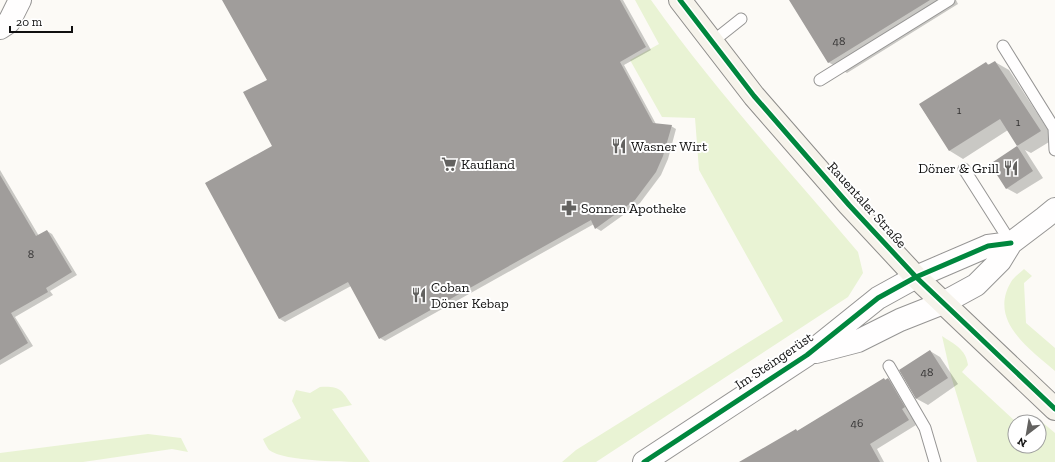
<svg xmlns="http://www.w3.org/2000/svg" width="1055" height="462" font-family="'Zilla Slab',serif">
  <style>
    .green { fill: #e9f3d4 }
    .shadow { fill: #0003 }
    .building { fill: #a09d9b }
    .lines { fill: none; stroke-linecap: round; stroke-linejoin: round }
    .lane-casing { stroke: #969594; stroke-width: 13 }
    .street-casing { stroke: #969594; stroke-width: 24 }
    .secondary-casing { stroke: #8d8c8a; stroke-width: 24 }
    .lane { stroke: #fffefe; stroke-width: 11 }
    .street { stroke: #fffefe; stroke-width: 22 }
    .secondary { stroke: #f6f3eb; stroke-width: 22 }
    .cycleway-casing { stroke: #fff; stroke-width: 8 }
    .cycleway { stroke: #00873e; stroke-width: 5 }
    .labels { text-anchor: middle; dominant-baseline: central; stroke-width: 4; stroke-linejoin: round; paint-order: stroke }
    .number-label { font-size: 12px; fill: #343333 }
    .poi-label { font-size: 14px; fill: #101010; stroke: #fff; text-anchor: start }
    .street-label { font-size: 14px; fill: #101010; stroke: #fff }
  </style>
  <rect width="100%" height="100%" fill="#fcfaf6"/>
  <path class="green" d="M635 0H651C714 89 788 169 858 252L863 273 848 297 596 462H562L576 450 783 321 699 170 695 118 662 117 630 60 659 44Z
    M1024 269 1032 276 1024 283 1026 323 1055 348V371C1030 349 988 321 1011 282 1014 277 1020 273 1024 269Z
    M942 336C954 344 966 349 968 365L962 372 1016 422H1015V446H1039V425L1042 422 1055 433V462H977L951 376Z
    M320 387C341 386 341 390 352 405L332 409 370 462C349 462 284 462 269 450 267 447 264 442 263 439L301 418 292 401 296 390 310 393Z
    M148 434 181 438 188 452 172 449 83 462H0V453Z"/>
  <path class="shadow" d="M223 0H623L651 50 624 65 656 124 671 126 676 129 668 159 661 175 640 203 601 231 596 228 594 224 385 341 380 338 351 286 285 322 280 319 206 183 273 147 269 80Z
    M790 0H956L958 4 847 73 828 62Z
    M995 62 1009 70 1054 139 1031 153 1025 150 1043 178 1017 194 1006 188 991 164 1018 146 1008 130 963 159 950 151 920 105 986 63 990 65Z
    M0 170 39 236 47 231 52 234 77 275 50 291 53 295 15 317 33 346 0 365Z
    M930 351 940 357 958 384 928 405 917 399 901 370Z
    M884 379 886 380 888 379 896 384 912 412 910 413 916 425 877 449 884 462H741L796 430 798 431Z"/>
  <path class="building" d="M222 0H620L646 47 620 62 653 123 672 125 663 156 656 172 635 200 595 229 591 220 379 339 348 282 279 319 205 183 272 146 243 92 267 80Z
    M789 0H930L828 63Z
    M995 61 1041 131 1017 146 1000 119 949 151 919 104 986 62 988 65Z
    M1017 146 1033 171 1006 189 990 164Z
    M0 175 36 236 47 230 72 272 46 288 48 292 11 313 28 343 0 360Z
    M930 350 948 378 916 399 899 370Z
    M884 378 885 380 888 378 905 407 902 409 909 420 870 444 880 462H739L796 429 797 431Z"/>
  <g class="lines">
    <g class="lane-casing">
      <path id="lane" d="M712 42 741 19
        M1003 46 1054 128 1055 150
        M820 80 949 0
        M964 169 1011 243
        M889 366 925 428 935 462"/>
    </g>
    <g class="street-casing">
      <path id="street" d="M0 28 9 22 20 0
        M816 352 858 341 900 320 943 303 976 285 1000 261 1011 243 1044 218 1055 209
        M644 462 807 355 878 298 916 277 988 246 1011 243"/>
    </g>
    <g class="secondary-casing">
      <path id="secondary" d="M680 0 754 96 849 205 916 277 1055 409"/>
    </g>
    <use href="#lane" class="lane"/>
    <use href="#street" class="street"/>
    <use href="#secondary" class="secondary"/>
    <g class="cycleway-casing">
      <path id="cycleway" d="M680 0 754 96 849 205 916 277 1055 409
        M644 462 807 355 878 298 916 277 988 246 1011 243"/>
    </g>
    <use href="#cycleway" class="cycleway"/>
  </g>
  <defs>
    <g id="restaurant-bare" transform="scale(1.2)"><path d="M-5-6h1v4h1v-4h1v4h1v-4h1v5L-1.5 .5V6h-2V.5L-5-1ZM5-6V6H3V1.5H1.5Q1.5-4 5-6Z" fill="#636260" stroke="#fff" stroke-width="2.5" paint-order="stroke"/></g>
    <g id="supermarket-bare" transform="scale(1.2)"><path d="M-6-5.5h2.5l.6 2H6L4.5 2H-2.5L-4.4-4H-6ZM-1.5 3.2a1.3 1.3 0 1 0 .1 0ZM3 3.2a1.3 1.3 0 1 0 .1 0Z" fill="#636260" stroke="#fff" stroke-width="2.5" paint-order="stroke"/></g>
    <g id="pharmacy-bare" transform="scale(1.2)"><path d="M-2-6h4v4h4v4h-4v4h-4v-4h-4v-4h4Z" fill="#636260" stroke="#fff" stroke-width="2.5" paint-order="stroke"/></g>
  </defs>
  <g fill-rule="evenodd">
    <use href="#restaurant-bare" x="619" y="146"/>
    <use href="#supermarket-bare" x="449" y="164"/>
    <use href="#restaurant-bare" x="1011" y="168"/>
    <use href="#pharmacy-bare" x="569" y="208"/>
    <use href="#restaurant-bare" x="419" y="295"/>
  </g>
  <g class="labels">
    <g class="number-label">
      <text x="839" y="41">48</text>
      <text x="959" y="110">1</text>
      <text x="1018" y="122">1</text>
      <text x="31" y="254">8</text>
      <text x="927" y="372">48</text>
      <text x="857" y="423">46</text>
    </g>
    <g class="poi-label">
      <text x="631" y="146">Wasner Wirt</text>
      <text x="461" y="164">Kaufland</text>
      <text x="999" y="168" text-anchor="end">Döner &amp; Grill</text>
      <text x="581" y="208">Sonnen Apotheke</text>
      <text x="431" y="287">Coban<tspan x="431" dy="16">Döner Kebap</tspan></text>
    </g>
    <g class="street-label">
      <text transform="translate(867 205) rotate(48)">Rauentaler Straße</text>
      <text transform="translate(774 361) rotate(-34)">Im Steingerüst</text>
    </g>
  </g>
  <g transform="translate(1027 434) rotate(211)"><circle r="19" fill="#ffffff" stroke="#9f9f9f"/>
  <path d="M0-3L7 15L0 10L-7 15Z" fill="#636260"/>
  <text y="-6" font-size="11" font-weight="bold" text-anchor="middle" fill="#101010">N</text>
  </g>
  <path d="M10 26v6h62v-6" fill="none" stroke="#101010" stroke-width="2"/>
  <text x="16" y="26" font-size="12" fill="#101010" stroke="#ffffff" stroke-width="3" paint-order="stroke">20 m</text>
</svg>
